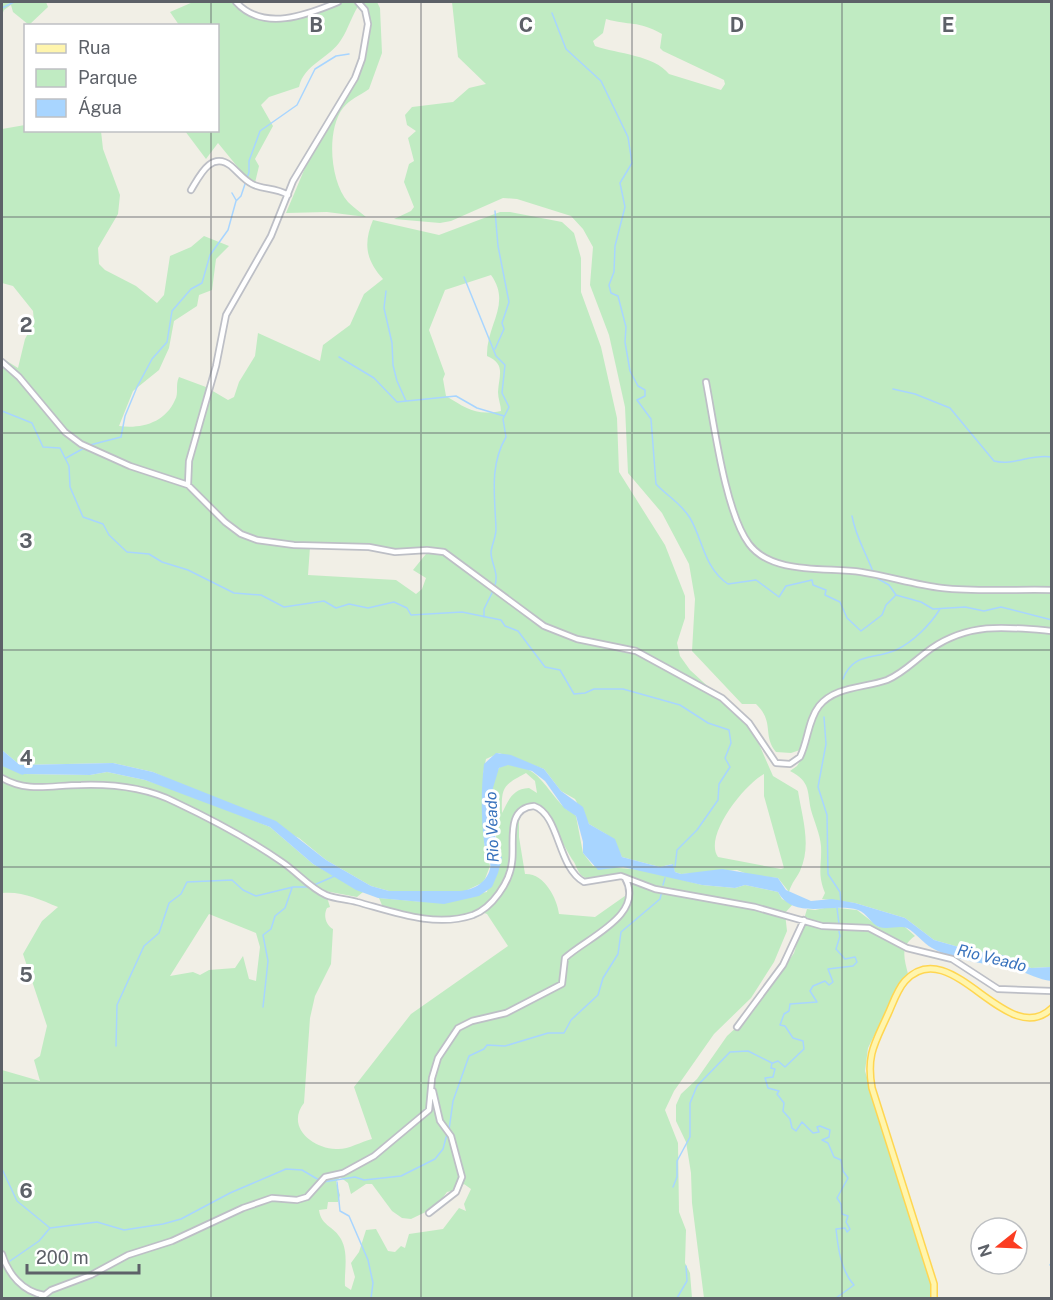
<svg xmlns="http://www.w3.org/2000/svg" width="1053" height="1300" font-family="'Public Sans',sans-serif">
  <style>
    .green { fill: #c0ebc2; fill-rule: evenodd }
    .water { fill: #a8d5ff }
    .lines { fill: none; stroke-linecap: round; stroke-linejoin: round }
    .stream { stroke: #a8d5ff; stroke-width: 1.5 }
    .river { stroke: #a8d5ff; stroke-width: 7 }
    .minor-casing { stroke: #bdbfc6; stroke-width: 8 }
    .major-casing { stroke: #ffd651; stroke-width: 8 }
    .minor { stroke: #fff; stroke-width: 4.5 }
    .major { stroke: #fff5ad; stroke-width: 5 }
    .grid { fill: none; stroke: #5d6168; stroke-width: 1.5; stroke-opacity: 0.55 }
    .labels { text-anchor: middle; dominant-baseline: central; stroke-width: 6; stroke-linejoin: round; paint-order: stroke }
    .water-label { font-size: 16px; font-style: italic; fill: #3973bd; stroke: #fff }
    .grid-label { font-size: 20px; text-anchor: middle; font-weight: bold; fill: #5d6168; stroke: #fff; stroke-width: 6; stroke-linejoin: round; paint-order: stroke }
  </style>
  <rect width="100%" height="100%" fill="#f1efe6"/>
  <path class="green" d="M2 2H46L48 7 29 25 13 12 11 5 4 10 2 15Z
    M193 2H240C278 33 298 9 337 2 345 0 353 2 361 2 352 14 349 28 341 40 330 58 304 64 299 87L269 97 261 105 273 126 255 159 259 166 254 187 218 143 206 159 185 131 218 130V26L179 25 170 12Z
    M362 2H377L380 8 382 53 369 89C359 96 350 99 343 108 326 130 330 182 348 202 353 207 360 212 366 217L327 212 286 213 310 156 312 143 357 79 367 50 370 17Z
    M452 2H1051V967L1031 968 1007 956 973 951 934 940 905 918 855 903 822 899 825 893C817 873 822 866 821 846 820 834 814 821 811 810 807 791 811 782 790 771L797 766 805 753 800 750 791 753 776 752C762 735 775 722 756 704H742L692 651 695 599 689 564 662 513 628 473 625 407 609 335 590 285 593 247 583 229 571 216 517 199 503 198 451 221 440 223 394 219 411 211 414 207 404 182 409 164 414 161 408 138 416 131 407 125 405 115 412 107 453 102 469 88 486 84 458 57ZM606 19C630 26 637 20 662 34L660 48 663 51 718 77 724 80 725 84 721 90 669 74C654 55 618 54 595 46L593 41 603 33Z
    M25 125 26 130 101 131 103 149 120 195 118 214 98 248 99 264 105 270 136 286 157 303 164 295 170 256 191 247 204 236 229 246 216 259 212 290 199 295 197 306 174 321 169 348 159 370 133 391 119 426C141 429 165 423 175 400 179 393 175 385 179 377L206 387 228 400 234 397 239 382 255 356 258 333 320 361 323 345 350 325 364 294 383 279C366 260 363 244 373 220L439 235 500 212H510L562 222 574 233 581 258V292L601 347 617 418 619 472 665 545 685 596V618L677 643 680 656 690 670 751 726 773 776 798 791C802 817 812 845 800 871 796 879 792 882 789 892L778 878 750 875 737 870 681 874 675 872 672 864 660 867 622 857 615 844 606 834 589 824 575 799 561 791 544 769 499 753 486 759 483 774 484 843 490 866 485 879 482 883 463 892 389 891 371 886 326 860 299 838 153 772 113 763 20 765 2 750V358L18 368 25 339 34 322 33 311 13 286 2 283V129ZM491 275C512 304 486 325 487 356 506 364 499 375 498 392 498 399 501 405 501 411 475 416 466 408 446 396L443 379 445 374 429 330 445 290ZM310 547C349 547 391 553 430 549L413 570 426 578 422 589 416 594 396 580 308 575ZM764 774V796L784 868 781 869 718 857C703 836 745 784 764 774Z
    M2 759 11 767 24 774 90 775 107 772 145 780 188 794 270 827 313 864 363 892 357 897 325 891 330 907 327 908C323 916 326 925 333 929L331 964 315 996 310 1018 304 1103C286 1126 311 1148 336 1149 348 1150 360 1142 372 1139L354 1087 411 1014 508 946 487 914 479 911 456 917H436L384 910 379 898 424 902 487 892C490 878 495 863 496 849 499 825 481 785 502 765 538 762 544 788 565 808 568 811 573 812 576 816L583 853 593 866 645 870 702 885 735 888 745 885 778 892 782 899 793 904 785 913 787 931 774 962 751 998 714 1034 674 1091 665 1110 678 1143 679 1212 686 1230 685 1263 690 1273 692 1298H2V1070L40 1081 34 1060 40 1056 47 1026 23 954 42 921 58 907C39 899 22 891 2 893ZM526 773 535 781 537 793 529 788C512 789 509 800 502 813 501 788 503 785 526 773ZM537 807C555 821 561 843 574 862 577 867 578 874 584 877 601 889 624 863 632 891L595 917 559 914C557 898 544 873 525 874L519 837V821L523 811ZM209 914 256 933 260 947 256 981 249 979 243 956 235 968 209 970 200 975 193 972 170 976ZM340 1177 348 1183 351 1194 366 1184H372L392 1211 402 1218 411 1219 436 1207 447 1192 456 1190 464 1184 471 1189 464 1204 466 1211 459 1208 443 1229 409 1234 405 1248 401 1246 395 1252 388 1251 376 1229 366 1230 359 1252 351 1263 355 1277 351 1290 345 1286C344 1271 349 1254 341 1239 334 1226 321 1226 319 1210L327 1209 328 1202H338L340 1195 336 1182Z
    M829 907 857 910 879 927H905L915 936C900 946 904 958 908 974L901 981 868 1048 865 1071 931 1286V1298H704L692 1203 691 1173 686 1142 676 1121V1105L681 1094 697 1079 727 1036 752 1013 794 953 807 909 815 910Z"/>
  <path class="water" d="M2 750 20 765 113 763 153 772 276 821 326 860 371 886 389 891H454C469 892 486 885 490 869 492 859 485 852 484 842 481 817 481 788 484 764L496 753 511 755 544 769 561 791 583 807 589 824 615 839 622 857 660 867 673 864 675 872 681 874 722 869 778 878 786 890 811 901 832 899 855 903 905 918 934 940 973 951 1007 956 1031 968 1051 967V981C1039 980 1028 973 1016 970 989 963 957 962 932 948 923 943 916 933 907 928 899 925 888 930 879 927 871 924 867 913 858 910 832 902 794 921 778 892L745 885 735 888 702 885 623 867 598 870 583 853V842L576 816 564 808 545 781 532 771 508 765 499 768 493 788 492 815 497 847 502 858 498 873 492 887 479 896 444 904 378 898 356 890 313 864 270 827 145 780 107 772 90 775 24 774 11 767 2 759Z"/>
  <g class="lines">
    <path class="stream" d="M2 8 14 2
      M552 13 566 49 601 81 628 137 632 163 620 183 625 207 615 246 614 272 609 285 611 293 618 296 626 327 625 342 630 371 638 386 645 390V396L637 400 651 419 656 484C667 496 681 503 690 518 703 540 704 568 728 584L756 580 779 597 786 586 812 580 813 585 826 590 825 595 840 602 847 618 861 631 882 615 886 605 896 595
      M232 193 236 200
      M464 277 496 356 505 365 502 393 509 407 503 419 506 437C489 466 495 497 496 529 496 537 492 544 491 552 491 564 499 572 495 585
      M386 291 384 308 392 343 393 365 397 381 406 401
      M495 349 504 329 502 323 509 302 498 246 495 211
      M339 357 374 378 397 402 456 396 477 408 504 416
      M893 389 915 394 950 408 994 461C1014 466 1032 453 1052 457
      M2 411 32 423 43 447 60 448 69 466 70 487 83 517 103 524 109 535 127 552 149 554 162 562 188 570 234 593 261 595 284 607 324 601 336 608 349 604 368 608 394 602 407 608 411 615 462 612 501 620 505 626 518 631 545 667 560 670 574 694 585 693 594 689H623L680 705 708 723 729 730 731 743 725 758 730 767 719 784 718 800 697 830 677 850 675 867
      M1051 419 1052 423
      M90 445 121 437 125 416 137 387 152 359 167 342 172 311 191 289 202 283 210 255 228 230 236 201 241 196 249 172V161L260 131 297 105 315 69 336 56 349 54
      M66 458 86 447
      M852 516C856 539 868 556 875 577L889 585 896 595 921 602 933 609 965 607 984 611 1001 607 1052 620
      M484 617V609L493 591
      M843 679C853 652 874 660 896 650 913 642 930 625 940 609
      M824 717 826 744 818 787 827 815 828 874 840 892 841 903
      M314 885 337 875
      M663 885 665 878
      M837 908 839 924
      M263 1007 268 961 263 935 271 929 275 916 285 908 292 888
      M116 1046 117 1005 144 946 159 933 169 903 181 894 187 882 232 880 243 890 256 896 293 887H308
      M773 1063 778 1061 785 1067 804 1049 803 1041 793 1038 785 1026 780 1025 784 1014 789 1011 790 1004 817 1002 810 991 813 986 825 981 829 985 833 982 828 969 853 966 857 962 855 957 845 959 836 949 840 936 839 931
      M449 1130 453 1101 469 1056 484 1049 487 1045 505 1046 548 1033H564L571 1020 598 995 603 978 618 954 621 932 660 899 662 891
      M2 1169 17 1201 50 1228 97 1222 124 1230 163 1224 181 1219 230 1193 286 1169 302 1170 319 1180
      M323 1182 355 1177 364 1180 401 1176 435 1159 443 1149 447 1134
      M337 1182 340 1211 349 1216 368 1260 373 1283 371 1298
      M673 1187 677 1177V1161L690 1137V1103L697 1086 730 1052 748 1051 772 1063 771 1068 775 1069 773 1077 765 1078 768 1088 779 1091 777 1094 784 1103 783 1111 790 1119 792 1128 796 1131 802 1122 813 1133 819 1132 817 1127 820 1126 830 1130 829 1137 822 1140 828 1143 834 1157 841 1160 843 1171 848 1178 837 1198 841 1204 842 1214 848 1216 846 1222 850 1229 847 1232 845 1228 836 1229C838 1248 841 1271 854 1285L836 1298
      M10 1261 39 1241 50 1228
      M1050 1265 1052 1262
      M677 1298 687 1281 686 1266"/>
    <path class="river" d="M2 762 22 771"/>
    <g class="minor-casing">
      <path id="minor" d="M236 2C263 32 307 15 338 2
        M191 190C199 177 211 150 231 166 238 172 244 180 252 184 263 190 275 187 288 195
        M2 362 19 377 65 432 81 444 130 466 188 485 225 522 241 534 257 540 294 545 369 547 395 552 427 550 444 552 544 626 577 639 636 651 722 698 749 723 776 763 790 764 800 757C808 741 808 720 819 706 835 686 865 688 887 680 904 673 916 659 932 648 971 622 1007 627 1052 631
        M706 382C714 423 725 512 749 544 772 575 827 567 861 572 888 576 915 585 942 588 978 592 1015 589 1052 590
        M188 485 189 461 216 366 226 315 271 236 293 181 355 78 362 59 368 24 365 10 358 2
        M2 778C28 793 52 785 81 785 112 784 147 788 175 802 211 819 249 839 282 862 297 872 310 888 326 895 335 899 347 899 357 902 394 912 435 928 473 915 492 908 510 882 512 862 515 843 505 808 534 806 560 815 557 867 584 882L621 876 655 889 755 907 822 926 869 928 907 948 952 959 998 989 1052 991
        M737 1027 783 965 804 920
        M429 1213 456 1192 462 1177 451 1136 440 1121 433 1091
        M2 1254C8 1274 23 1292 44 1295
        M41 1298 51 1290 91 1275 128 1255 172 1241 243 1208 272 1198 297 1200 307 1197 325 1177 343 1173 374 1156 429 1110 432 1078 438 1058 458 1028 472 1021 506 1013 562 984 565 958C586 938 646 915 625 878"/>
    </g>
    <g class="major-casing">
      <path id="major" d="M934 1298V1284L872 1088C866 1055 875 1043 888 1014 893 1003 897 990 905 981 951 931 1007 1052 1052 1008"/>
    </g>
    <use href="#minor" class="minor"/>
    <use href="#major" class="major"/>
  </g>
  <path class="grid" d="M211 2V26M421 2V1298M632 2V1298M842 2V1298M211 130V1298M2 217H1052M2 433H1052M2 650H1052M2 867H1052M2 1083H1052"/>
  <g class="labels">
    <g class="water-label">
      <text transform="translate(492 827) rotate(-92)">Rio Veado</text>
      <text transform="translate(992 958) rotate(14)">Rio Veado</text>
    </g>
  </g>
  <g class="grid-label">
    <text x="316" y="32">B</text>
    <text x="526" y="32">C</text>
    <text x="737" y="32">D</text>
    <text x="948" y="32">E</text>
    <text x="26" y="332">2</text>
    <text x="26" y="548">3</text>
    <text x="26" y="765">4</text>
    <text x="26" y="982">5</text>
    <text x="26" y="1198">6</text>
  </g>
  <rect width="1053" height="1300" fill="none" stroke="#5d6168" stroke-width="6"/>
  <rect x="24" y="24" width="195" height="108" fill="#ffffff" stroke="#bec0c3" stroke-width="1.5"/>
  <rect x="36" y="44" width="30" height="9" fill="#fff5ad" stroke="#bec0c3" stroke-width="1.5"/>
  <text x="78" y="54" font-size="18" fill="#5d6168">Rua</text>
  <rect x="36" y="69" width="30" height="18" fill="#c0ebc2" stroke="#bec0c3" stroke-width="1.5"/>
  <text x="78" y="84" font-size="18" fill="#5d6168">Parque</text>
  <rect x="36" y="99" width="30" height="18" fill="#a8d5ff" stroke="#bec0c3" stroke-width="1.5"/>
  <text x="78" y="114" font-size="18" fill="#5d6168">Água</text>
  <g transform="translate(999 1246) rotate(252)"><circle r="28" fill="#ffffff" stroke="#bec0c3" stroke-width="1.5"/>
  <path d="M0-4.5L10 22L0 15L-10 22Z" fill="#fb3d22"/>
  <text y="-9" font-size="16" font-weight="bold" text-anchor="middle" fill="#5d6168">N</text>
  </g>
  <path d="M27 1264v9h112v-9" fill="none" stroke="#5d6168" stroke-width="3"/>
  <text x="36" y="1264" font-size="18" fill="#5d6168" stroke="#ffffff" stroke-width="4.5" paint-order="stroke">200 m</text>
</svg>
